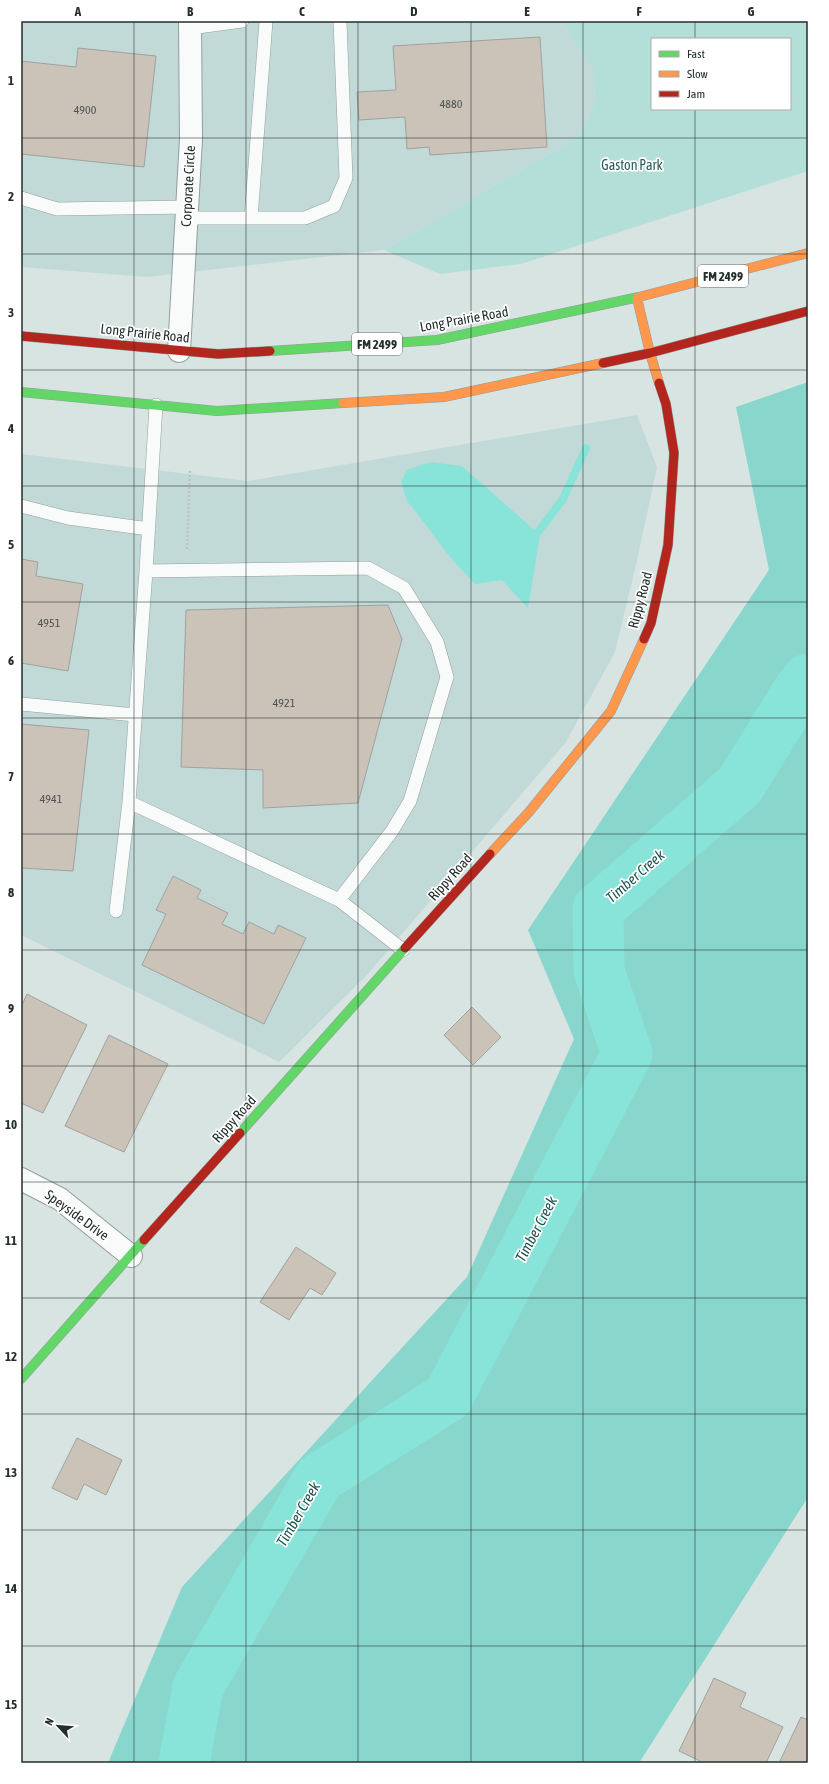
<svg xmlns="http://www.w3.org/2000/svg" width="829" height="1784" font-family="'Asap Condensed',sans-serif">
  <style>
    .built { fill: #c2dad7 }
    .green { fill: #b4dfd9; fill-rule: evenodd }
    .forest { fill: #89d6cd }
    .water { fill: #88e3d8 }
    .lines { fill: none; stroke-linecap: round; stroke-linejoin: round }
    .stream { stroke: #88e3d8; stroke-width: 8 }
    .river { stroke: #88e3d8; stroke-width: 51 }
    .building { fill: #cbc2b8; stroke: #9fa29f }
    .lane-casing { stroke: #939e9c; stroke-width: 14 }
    .street-casing { stroke: #939e9c; stroke-width: 24 }
    .fast-casing { stroke: #939e9c; stroke-width: 10 }
    .slow-casing { stroke: #939e9c; stroke-width: 10 }
    .jam-casing { stroke: #939e9c; stroke-width: 10 }
    .path { stroke: #bec3c2; stroke-width: 2.5; stroke-dasharray: 2 2; stroke-linecap: butt }
    .lane { stroke: #f9fbfb; stroke-width: 13 }
    .street { stroke: #f9fbfb; stroke-width: 22 }
    .fast { stroke: #63d668; stroke-width: 9 }
    .slow { stroke: #ff974d; stroke-width: 9 }
    .jam { stroke: #b3261e; stroke-width: 9 }
    .grid { fill: none; stroke: #242e2c; stroke-width: 1; stroke-opacity: 0.55 }
    .labels { text-anchor: middle; dominant-baseline: central; stroke-width: 3.5; stroke-linejoin: round; paint-order: stroke }
    .number-label { font-size: 12px; fill: #4e534f }
    .shield { fill: #fff; stroke: #666d6b; stroke-width: 1 }
    .shield-label { font-size: 13px; font-weight: bold; fill: #242e2c }
    .park-label { font-size: 14px; fill: #2a5f58; stroke: #fff }
    .street-label { font-size: 14px; fill: #242e2c; stroke: #fff }
    .water-label { font-size: 15px; font-style: italic; fill: #1d534d; stroke: #fff }
    .neatline { fill: none; stroke: #242e2c; stroke-width: 1.5 }
    .grid-label { font-size: 13px; text-anchor: middle; font-weight: bold; fill: #242e2c }
  </style>
  <rect width="100%" height="100%" fill="#d7e4e2"/>
  <path class="built" d="M21 21H561L593 68 595 103 578 137 384 250 147 277 21 267Z
    M637 415 657 467 636 565 615 652 566 742 366 976 279 1062 21 935V454L248 481Z"/>
  <path class="green" d="M561 21H808V171L521 264 440 274 384 250 578 137 595 103 593 68ZM652 39H790V109H652Z"/>
  <path class="forest" d="M808 382V1497L639 1763H108L182 1587 467 1277 574 1039 528 930 769 570 736 407Z"/>
  <path class="water" d="M430 462 462 466 540 535 528 608 502 580 475 584 449 556 420 517 407 501 401 482 407 470Z"/>
  <g class="lines">
    <path class="stream" d="M538 532 563 499 586 448"/>
    <path class="river" d="M184 1763 198 1687 319 1478 448 1397 627 1054 599 971 598 909 740 785 800 688 808 679"/>
  </g>
  <path class="building" d="M540 37 547 147 430 155 429 147 407 149 405 117 359 120 357 92 396 90 393 46Z
    M78 48 156 56 144 167 21 154V61L76 67Z
    M21 559 38 562 36 576 83 584 68 671 21 663Z
    M388 605 402 639 358 803 263 808V770L181 767 186 610Z
    M21 724 89 730 73 871 21 868Z
    M173 876 201 890 197 898 228 913 222 924 243 934 249 922 274 934 278 925 306 938 264 1024 142 965 166 914 156 910Z
    M27 994 87 1025 43 1113 21 1103V1007Z
    M472 1007 501 1037 473 1065 444 1035Z
    M109 1035 168 1064 124 1152 65 1126Z
    M296 1247 336 1273 322 1295 310 1288 289 1320 260 1302Z
    M77 1438 122 1460 106 1495 84 1484 77 1500 52 1488Z
    M714 1678 746 1693 740 1707 783 1727 766 1763H699L700 1761 679 1751Z
    M801 1717 808 1720V1763H779Z"/>
  <g class="lines">
    <g class="lane-casing">
      <path id="lane" d="M190 28 242 21
        M21 198 57 209 187 207
        M186 218H305L334 206 346 178 340 21
        M251 218 266 21
        M156 405 146 571 368 568 404 588 437 642 447 677 410 801 392 831 339 900 403 950
        M21 506 68 518 149 529
        M146 571 129 802 339 900
        M21 704 135 715
        M116 911 129 802"/>
    </g>
    <g class="street-casing">
      <path id="street" d="M179 351 191 139 190 21
        M21 1179 60 1199 131 1256"/>
    </g>
    <g class="fast-casing">
      <path id="fast" d="M270 351 437 340 639 297
        M21 392 217 411 343 403
        M240 1133 405 948
        M21 1379 144 1240"/>
    </g>
    <g class="slow-casing">
      <path id="slow" d="M639 297 808 253
        M637 298 650 353 659 383
        M343 403 444 397 603 363
        M490 854 529 812 611 711 644 639"/>
    </g>
    <g class="jam-casing">
      <path id="jam" d="M21 336 218 354 270 351
        M603 363 650 353 808 311
        M644 639 651 623 668 545 674 453 666 404 659 383
        M405 948 490 854
        M144 1240 240 1133"/>
    </g>
    <path class="path" d="M187 549 190 470"/>
    <use href="#lane" class="lane"/>
    <use href="#street" class="street"/>
    <use href="#fast" class="fast"/>
    <use href="#slow" class="slow"/>
    <use href="#jam" class="jam"/>
  </g>
  <path class="grid" d="M134 21V1763M246 21V1763M358 21V1763M471 21V1763M583 21V1763M695 21V39M695 109V1763M21 138H808M21 254H808M21 370H808M21 486H808M21 602H808M21 718H808M21 834H808M21 950H808M21 1066H808M21 1182H808M21 1298H808M21 1414H808M21 1530H808M21 1646H808"/>
  <g class="labels">
    <g class="number-label">
      <text x="451" y="104">4880</text>
      <text x="85" y="110">4900</text>
      <text x="49" y="623">4951</text>
      <text x="284" y="703">4921</text>
      <text x="51" y="799">4941</text>
    </g>
    <g class="shield">
      <rect x="698" y="265" width="50" height="22" rx="3"/>
      <rect x="352" y="333" width="50" height="22" rx="3"/>
    </g>
    <g class="shield-label">
      <text x="723" y="276">FM 2499</text>
      <text x="377" y="344">FM 2499</text>
    </g>
    <g class="park-label">
      <text x="632" y="165">Gaston Park</text>
    </g>
    <g class="street-label">
      <text transform="translate(188 186) rotate(-87)">Corporate Circle</text>
      <text transform="translate(464 319) rotate(-10)">Long Prairie Road</text>
      <text transform="translate(145 333) rotate(6)">Long Prairie Road</text>
      <text transform="translate(640 600) rotate(-75)">Rippy Road</text>
      <text transform="translate(450 877) rotate(-48)">Rippy Road</text>
      <text transform="translate(234 1119) rotate(-48)">Rippy Road</text>
      <text transform="translate(77 1215) rotate(36)">Speyside Drive</text>
    </g>
    <g class="water-label">
      <text transform="translate(635 876) rotate(-41)">Timber Creek</text>
      <text transform="translate(536 1229) rotate(-62)">Timber Creek</text>
      <text transform="translate(298 1514) rotate(-60)">Timber Creek</text>
    </g>
  </g>
  <rect width="829" height="1784" fill="none" stroke="#ffffff" stroke-width="44"/>
  <rect x="651" y="38" width="140" height="72" fill="#ffffff" stroke="#a7abab"/>
  <rect x="659" y="51" width="20" height="6" fill="#63d668" stroke="#a7abab"/>
  <text x="687" y="58" font-size="12" fill="#242e2c">Fast</text>
  <rect x="659" y="71" width="20" height="6" fill="#ff974d" stroke="#a7abab"/>
  <text x="687" y="78" font-size="12" fill="#242e2c">Slow</text>
  <rect x="659" y="91" width="20" height="6" fill="#b3261e" stroke="#a7abab"/>
  <text x="687" y="98" font-size="12" fill="#242e2c">Jam</text>
  <g transform="translate(58 1726) rotate(296)" stroke="#ffffff" stroke-width="3" paint-order="stroke">
  <path d="M0-3L7 15L0 10L-7 15Z" fill="#242e2c"/>
  <text y="-6" font-size="11" font-weight="bold" text-anchor="middle" fill="#242e2c">N</text>
  </g>
  <rect x="22" y="22" width="785" height="1740" class="neatline"/>
  <g class="grid-label">
    <text x="78" y="16">A</text>
    <text x="190" y="16">B</text>
    <text x="302" y="16">C</text>
    <text x="414" y="16">D</text>
    <text x="527" y="16">E</text>
    <text x="639" y="16">F</text>
    <text x="751" y="16">G</text>
    <text x="11" y="85">1</text>
    <text x="11" y="201">2</text>
    <text x="11" y="317">3</text>
    <text x="11" y="433">4</text>
    <text x="11" y="549">5</text>
    <text x="11" y="665">6</text>
    <text x="11" y="781">7</text>
    <text x="11" y="897">8</text>
    <text x="11" y="1013">9</text>
    <text x="11" y="1129">10</text>
    <text x="11" y="1245">11</text>
    <text x="11" y="1361">12</text>
    <text x="11" y="1477">13</text>
    <text x="11" y="1593">14</text>
    <text x="11" y="1709">15</text>
  </g>
</svg>
